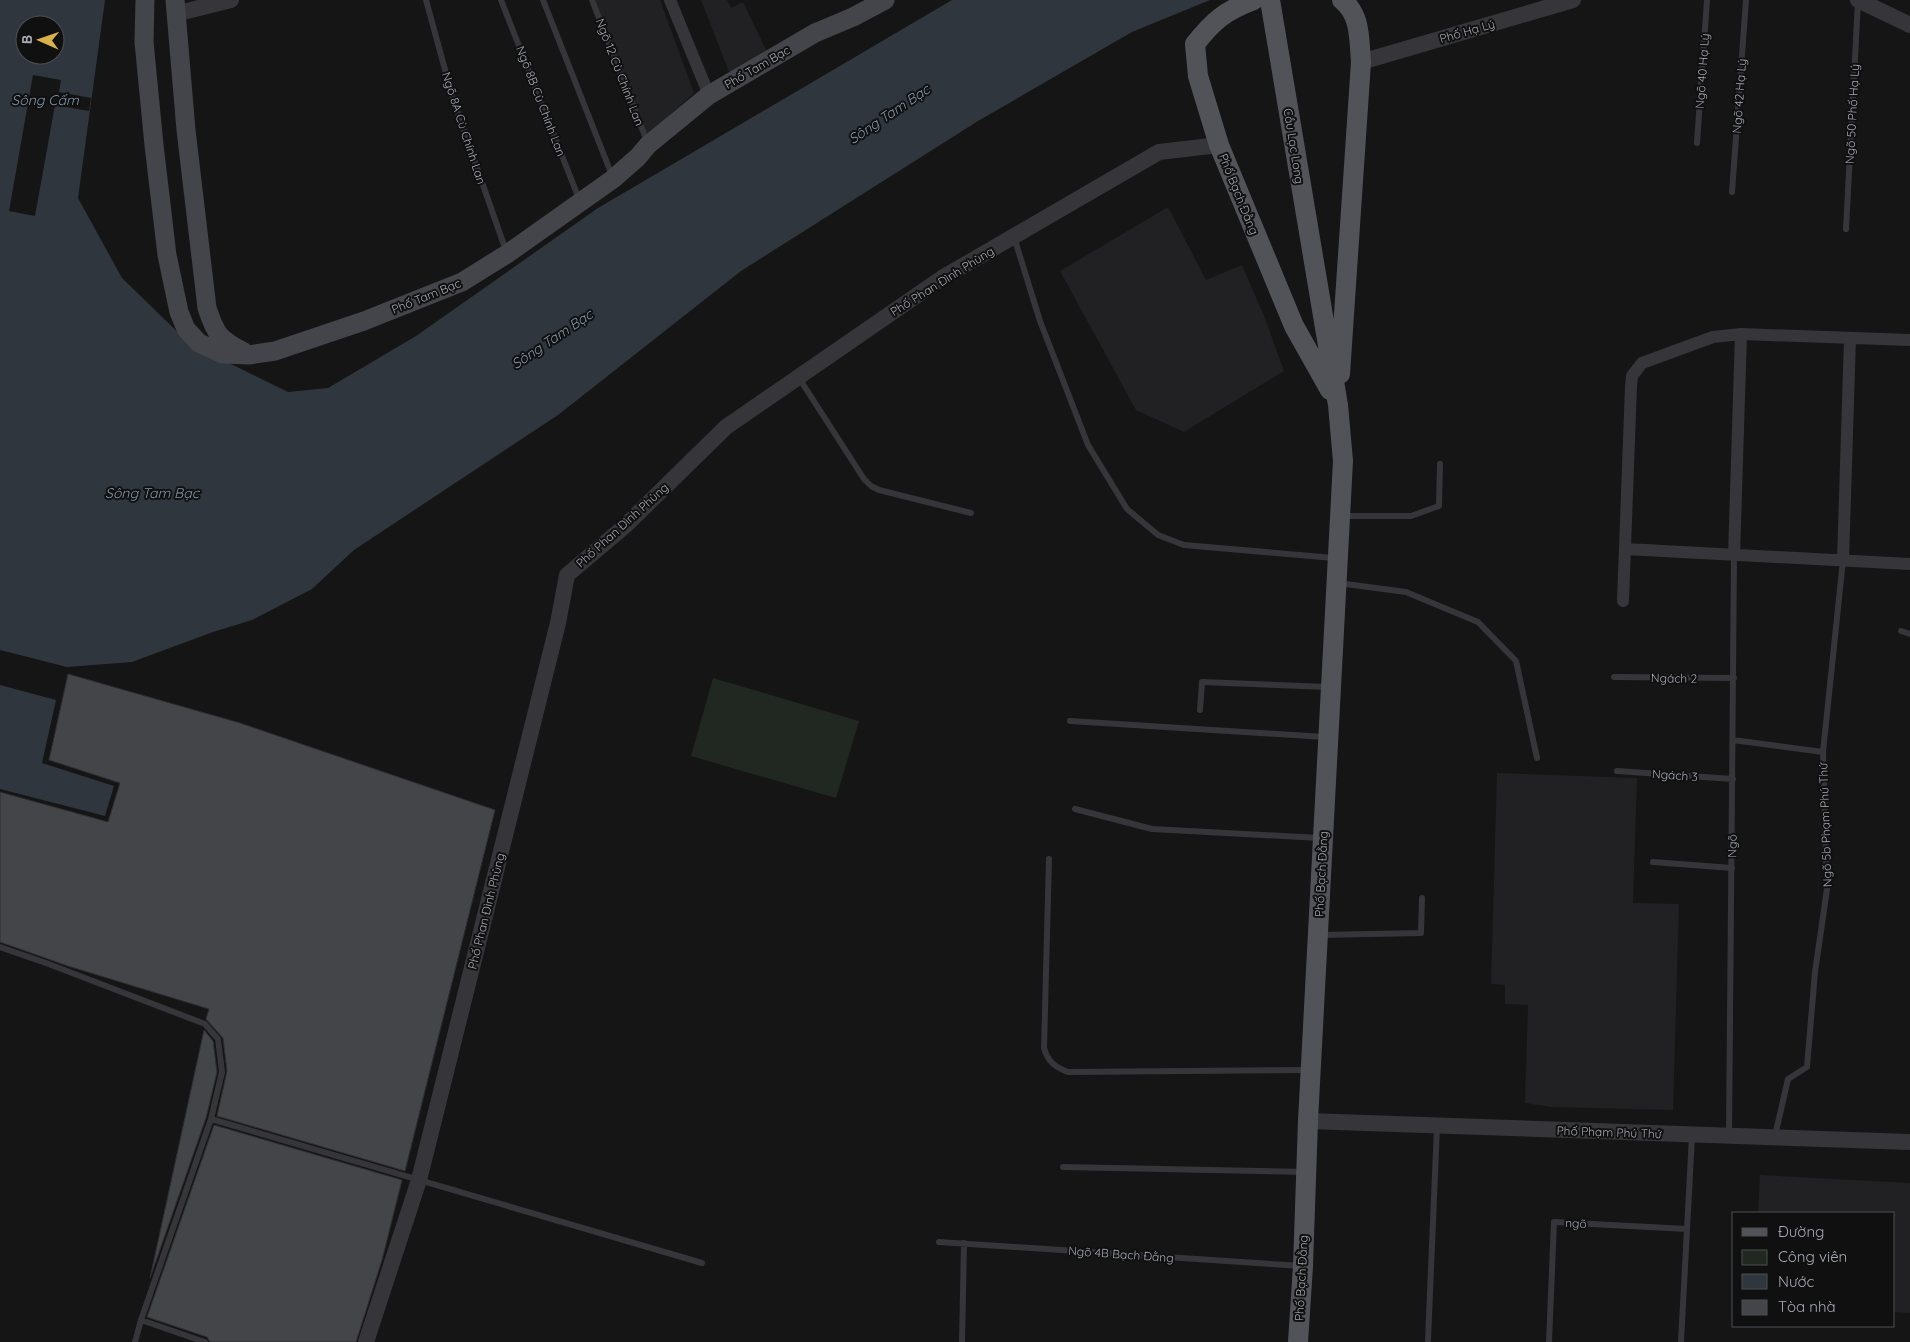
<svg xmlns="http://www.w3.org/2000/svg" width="1910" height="1342" font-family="Quicksand,sans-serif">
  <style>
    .built { fill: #212123 }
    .green { fill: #212822 }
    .water { fill: #2f363d; fill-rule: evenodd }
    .pier { fill: #151516 }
    .building { fill: #444548; stroke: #2f2f32 }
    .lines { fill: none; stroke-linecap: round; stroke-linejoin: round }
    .service { stroke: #36363a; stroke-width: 6 }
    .minor { stroke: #36363a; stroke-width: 12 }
    .tertiary { stroke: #36363a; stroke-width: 16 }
    .secondary { stroke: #44454a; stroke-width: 19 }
    .primary { stroke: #525359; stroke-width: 20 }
    .labels { text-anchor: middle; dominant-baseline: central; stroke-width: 4; stroke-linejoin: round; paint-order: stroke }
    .street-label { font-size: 12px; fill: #a8abb4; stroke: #101011 }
    .water-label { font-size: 14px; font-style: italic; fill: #8397ab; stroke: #101011 }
  </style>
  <rect width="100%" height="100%" fill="#151516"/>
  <path class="built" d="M593 0H660L694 93 646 136Z
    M701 0H727L731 8 743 2 768 54 731 77Z
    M1168 207 1206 280 1242 265 1264 316 1284 371 1184 432 1136 410 1060 271Z
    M1497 773 1637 778 1633 903 1679 904 1673 1110 1551 1107 1525 1103 1528 1005 1505 1004V985L1491 984Z
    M1760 1175 1910 1183V1313L1894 1312V1213H1758Z"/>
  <path class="green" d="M713 678 859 721 836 798 691 756Z"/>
  <path class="water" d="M0 0H105L78 198 122 278 190 344 288 392 328 388 416 336 598 208 952 0H1210L1132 32 978 121 741 271 558 415 354 550 312 589 252 620 213 632 132 662 67 667 0 650ZM25 25H55V55H25Z
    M0 685 56 700 42 763 114 786 105 816 0 789Z"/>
  <path class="pier" d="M33 75 61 80 59 92 91 98 89 111 55 105 35 216 9 211Z"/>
  <path class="building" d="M68 674 240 723 495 810 405 1171 217 1116 227 1071 223 1038 206 1019 209 1009 68 966 0 942V792L108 822 120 783 49 760Z
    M204 1030 213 1041 217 1072 206 1118 150 1278Z
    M214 1125 402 1180 382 1260 356 1342H210L207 1337 147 1317Z"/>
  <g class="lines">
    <path class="service" d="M426 0 453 99 506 251
      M501 0 579 199
      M543 0 613 178
      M592 0 648 144
      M1697 143 1707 0
      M1732 192 1746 0
      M1846 229 1858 1
      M1014 237 1040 321 1088 445 1127 509 1158 535 1184 545 1334 558
      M799 378 864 479 871 486 879 490 971 513
      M1342 516H1411L1439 506 1440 464
      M1338 583 1406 592 1478 622 1516 661 1537 758
      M1901 631 1910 634
      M1614 677 1734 678
      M1200 710 1202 682 1328 687
      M1070 721 1325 737
      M1733 740 1823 752
      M1617 771 1733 779
      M1075 809 1152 829 1319 838
      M1049 859 1044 1048C1048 1062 1055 1067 1068 1072L1309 1070
      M1653 862 1732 868
      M1321 935 1421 933 1422 898
      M0 947 46 963 205 1024 218 1039 222 1072 211 1119
      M1729 1135 1734 556
      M1775 1136 1788 1079 1807 1067 1815 972 1827 889 1823 752 1843 560
      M1063 1167 1305 1172
      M939 1242 1302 1266
      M141 1320 211 1119 702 1263
      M1428 1340 1437 1127
      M135 1342 141 1320 205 1342
      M962 1342 964 1243
      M1549 1342 1554 1222 1687 1229
      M1681 1342 1692 1136"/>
    <path class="minor" d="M670 0 709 95
      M1626 549 1910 564
      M1734 556 1741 334
      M1843 560 1850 338
      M1623 601 1631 386 1632 376 1642 363 1713 337 1741 334 1910 340"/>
    <path class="tertiary" d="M1858 0 1910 25
      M175 14 231 0
      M1361 62 1573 0
      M1308 1121 1910 1142
      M366 1342 419 1180 558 623 567 575 625 526 726 427 942 278 1159 152 1219 145"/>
    <path class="secondary" d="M145 0 144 42 154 145 167 255 179 312 186 329 199 343 223 354 249 355 275 351 364 321 462 282 507 254 613 179 638 157 648 145 709 95 815 33 853 17 885 0
      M175 0 186 130 207 308C216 335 219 339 244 352"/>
    <path class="primary" d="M1254 0C1225 11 1214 20 1195 44L1198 76 1219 145 1294 326 1330 390
      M1270 0 1338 405 1343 461 1308 1121 1303 1266 1298 1342
      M1340 374 1361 62C1359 39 1361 15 1342 0"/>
  </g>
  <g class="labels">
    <g class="street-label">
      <text transform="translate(1467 31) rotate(-16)">Phố Hạ Lý</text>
      <text transform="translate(757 67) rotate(-30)">Phố Tam Bạc</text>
      <text transform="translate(1702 71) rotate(-86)">Ngõ 40 Hạ Lý</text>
      <text transform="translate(620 72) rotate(69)">Ngõ 12 Cù Chính Lan</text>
      <text transform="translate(1739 96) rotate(-86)">Ngõ 42 Hạ Lý</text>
      <text transform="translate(541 101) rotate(69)">Ngõ 8B Cù Chính Lan</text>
      <text transform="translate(1852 114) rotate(-87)">Ngõ 50 Phố Hạ Lý</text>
      <text transform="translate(464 128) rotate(72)">Ngõ 8A Cù Chính Lan</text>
      <text transform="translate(1294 146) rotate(81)">Cầu Lạc Long</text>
      <text transform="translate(1239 194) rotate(68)">Phố Bạch Đằng</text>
      <text transform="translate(942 281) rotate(-32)">Phố Phan Đình Phùng</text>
      <text transform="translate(426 296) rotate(-22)">Phố Tam Bạc</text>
      <text transform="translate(622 525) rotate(-42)">Phố Phan Đình Phùng</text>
      <text transform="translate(1674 678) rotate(1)">Ngách 2</text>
      <text transform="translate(1675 775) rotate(4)">Ngách 3</text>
      <text transform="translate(1825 825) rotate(-92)">Ngõ 5b Phạm Phú Thứ</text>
      <text transform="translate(1732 846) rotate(-89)">Ngõ</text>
      <text transform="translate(1321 874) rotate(-87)">Phố Bạch Đằng</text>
      <text transform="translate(486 911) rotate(-76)">Phố Phan Đình Phùng</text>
      <text transform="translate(1609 1132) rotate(2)">Phố Phạm Phú Thứ</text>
      <text transform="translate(1576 1223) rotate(3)">ngõ</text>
      <text transform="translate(1121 1254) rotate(4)">Ngõ 4B Bạch Đằng</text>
      <text transform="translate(1301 1278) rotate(-87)">Phố Bạch Đằng</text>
    </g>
    <g class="water-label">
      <text x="45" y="100">Sông Cấm</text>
      <text transform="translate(889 114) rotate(-34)">Sông Tam Bạc</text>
      <text transform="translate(552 339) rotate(-34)">Sông Tam Bạc</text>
      <text x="152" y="493">Sông Tam Bạc</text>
    </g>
  </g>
  <rect x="1732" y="1212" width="162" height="115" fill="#101011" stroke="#4d4e52"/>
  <rect x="1742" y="1228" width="25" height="8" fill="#525359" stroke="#4d4e52"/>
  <text x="1778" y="1237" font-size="15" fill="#a8abb4">Đường</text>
  <rect x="1742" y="1250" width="25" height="15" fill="#212822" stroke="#4d4e52"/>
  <text x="1778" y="1262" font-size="15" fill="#a8abb4">Công viên</text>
  <rect x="1742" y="1274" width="25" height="15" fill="#2f363d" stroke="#4d4e52"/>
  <text x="1778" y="1287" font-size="15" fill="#a8abb4">Nước</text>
  <rect x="1742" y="1300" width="25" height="15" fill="#444548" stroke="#4d4e52"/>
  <text x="1778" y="1312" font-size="15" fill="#a8abb4">Tòa nhà</text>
  <g transform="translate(40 40) rotate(272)"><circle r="24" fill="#101011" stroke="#4d4e52"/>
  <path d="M0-4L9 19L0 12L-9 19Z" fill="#dab148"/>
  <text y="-8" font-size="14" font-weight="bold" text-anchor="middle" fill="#a8abb4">B</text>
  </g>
</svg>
